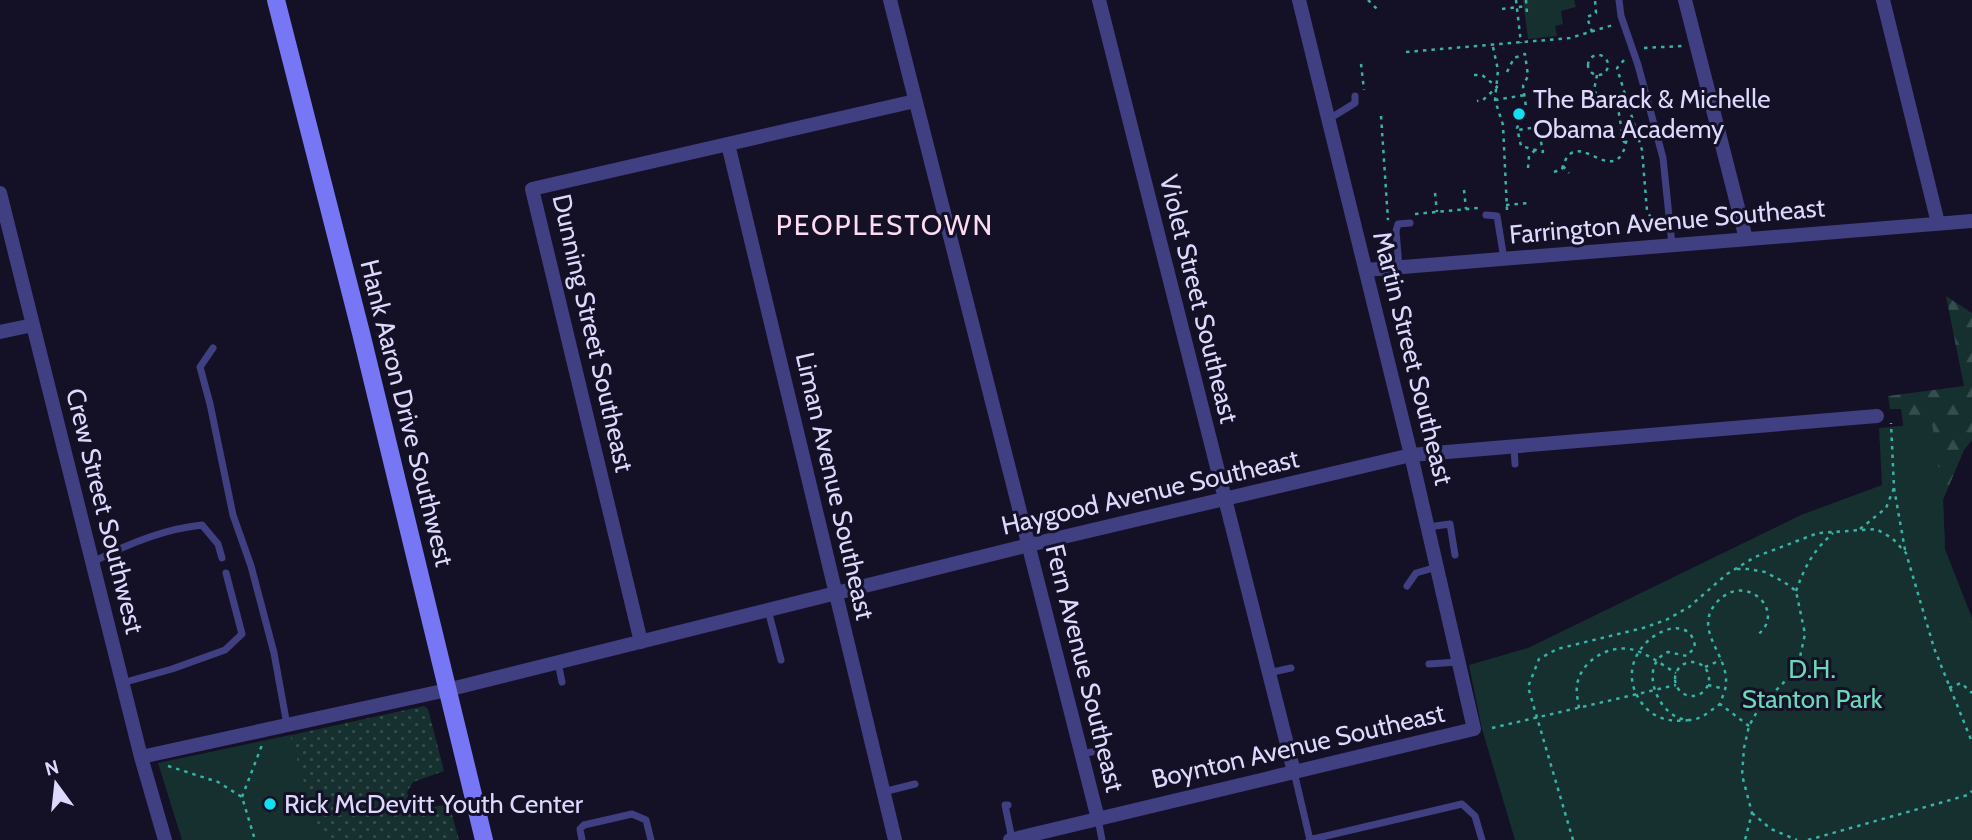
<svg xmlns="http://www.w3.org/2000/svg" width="1972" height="840" font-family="Cabin,sans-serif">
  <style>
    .grass { fill: url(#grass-dots) }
    .forest { fill: url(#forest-firs) }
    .green { fill: #15302e }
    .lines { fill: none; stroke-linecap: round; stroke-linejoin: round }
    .path { stroke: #38b2a7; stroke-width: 2.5; stroke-dasharray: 3.5 5; stroke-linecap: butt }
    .service { stroke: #403f82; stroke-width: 7 }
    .minor { stroke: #403f82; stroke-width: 14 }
    .secondary { stroke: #7777f6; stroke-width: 18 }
    .poi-dot { fill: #12e0f0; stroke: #141127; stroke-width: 2.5 }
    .labels { text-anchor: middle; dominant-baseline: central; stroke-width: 6; stroke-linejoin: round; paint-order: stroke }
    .poi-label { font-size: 26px; fill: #dcd9fd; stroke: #141127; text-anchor: start }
    .street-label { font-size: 26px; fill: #dcd9fd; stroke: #141127 }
    .park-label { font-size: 26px; fill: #69d9ba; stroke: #141127 }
    .neighbourhood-label { font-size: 28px; letter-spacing: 2px; fill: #fddbf1; stroke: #141127 }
  </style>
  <defs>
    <pattern id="grass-dots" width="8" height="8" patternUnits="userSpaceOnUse" patternTransform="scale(1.75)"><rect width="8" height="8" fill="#15302e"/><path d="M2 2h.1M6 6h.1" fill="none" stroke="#364d4d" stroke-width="1.8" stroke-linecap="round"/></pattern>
    <pattern id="forest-firs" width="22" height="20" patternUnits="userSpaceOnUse" patternTransform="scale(1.75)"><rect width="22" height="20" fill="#15302e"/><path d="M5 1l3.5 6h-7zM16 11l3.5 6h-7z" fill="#364d4d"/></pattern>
  </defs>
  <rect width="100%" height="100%" fill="#141127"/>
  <path class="grass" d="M424 706 428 709 444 771 413 782 407 792 411 811 449 804 459 840H294L264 741Z"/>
  <path class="forest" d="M1946 296 1972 313V440L1964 450 1943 500 1945 549 1916 514 1901 409H1890L1888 396 1964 386Z"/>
  <path class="green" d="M1523 0H1574L1576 7 1561 11 1563 24 1555 26 1557 36 1528 39Z
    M1932 423 1943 500 1945 549 1972 618V840H1515L1482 729 1469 665 1528 648 1801 515 1882 485 1879 428Z
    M290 735 321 840H182L158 763Z"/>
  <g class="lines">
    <path class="path" d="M1368 0 1379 11
      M1516 0 1521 43
      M1526 0 1527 14
      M1502 9 1526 6
      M1592 32 1587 17 1596 13 1595 0
      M1493 47 1498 70 1495 100 1503 125 1507 210
      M1644 48 1682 46
      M1406 52 1570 38 1613 25
      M1588 65a10 10 0 1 1 20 0a10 10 0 1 1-20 0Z
      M1624 60 1617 68 1642 150 1647 211 1658 229
      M1361 64 1364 90
      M1507 72 1514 58 1525 54 1528 76 1523 86 1526 107 1517 128 1521 146 1543 152 1538 127 1517 130
      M1474 75H1482L1497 87 1483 100 1477 101
      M1597 75 1594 90 1601 101 1618 108 1622 132
      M1495 100 1525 95
      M1381 116 1388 220
      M1563 166 1569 173
      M1528 168 1529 156 1536 149
      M1554 172 1562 169C1574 125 1606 180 1622 154 1625 149 1625 143 1628 138L1625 132H1622L1620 136 1625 143
      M1464 190 1466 209
      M1435 193 1437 212
      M1506 205 1529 203
      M1415 214 1478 208
      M1894 488 1905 550
      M1860 529 1886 508 1894 488 1891 423
      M1737 569H1748L1765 572 1784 582 1796 591 1805 634 1800 657 1790 676 1759 708 1749 726 1744 748 1742 775 1752 813 1745 840
      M1796 591C1805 566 1813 551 1833 533
      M1675 679a17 17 0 1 1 34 0a17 17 0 1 1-34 0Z
      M1705 667 1721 660
      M1708 685 1725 689
      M1949 688 1961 683 1972 693
      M1579 708C1578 701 1576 693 1577 685 1581 659 1613 642 1637 651 1651 656 1664 666 1676 673
      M1689 720C1670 723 1652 718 1641 702 1604 650 1690 600 1695 647L1687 656 1668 652C1636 665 1659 722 1691 720 1702 719 1711 710 1720 704
      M1749 726 1720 704C1722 697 1726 690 1726 683 1728 654 1692 630 1717 602 1746 570 1789 613 1756 636
      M1492 728 1676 685
      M168 766 218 782 242 797 255 840
      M242 797 262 745
      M1752 813 1771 829 1797 840
      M1573 840 1528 687 1539 659 1557 649 1643 628 1666 620 1689 607 1727 574 1755 557 1818 533 1876 529 1892 538 1906 553 1934 648 1972 742
      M1808 840 1968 795 1972 791"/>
    <path class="service" d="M1619 0 1621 16 1638 65 1663 158 1672 245
      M1329 119 1355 103V96
      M1486 215 1497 216 1504 259
      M1399 267 1396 231 1398 224 1410 223
      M213 348 200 367 210 404 233 515 251 566 274 653 287 725
      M1514 447 1515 464
      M1428 527 1450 524 1455 555
      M93 562C127 544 163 529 202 525L218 544 222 558
      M1407 586 1416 573 1437 567
      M768 610 781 660
      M558 663 562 682
      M1429 664 1458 662
      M1268 673 1291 668
      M122 683 172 669 225 650 242 634 226 573
      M1081 754 1097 751 1104 760
      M1294 772 1310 840
      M883 792 915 784
      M1008 805H1005L1012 839
      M1098 819 1102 840
      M582 840 580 829 584 825 632 814 646 820 651 840
      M1309 840 1462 804 1475 816 1482 840"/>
    <path class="minor" d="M890 0 1098 819
      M1099 0 1294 772
      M1685 0 1746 239
      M1883 0 1938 223
      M728 144 895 840
      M0 193 141 757 165 840
      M1366 270 1972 221
      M0 332 33 325
      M641 642 532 189 915 101
      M141 757 447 690 1029 545 1411 455 1877 416
      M1010 840 1474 729 1411 455 1299 0"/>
    <path class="secondary" d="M276 0 361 333 484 840"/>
  </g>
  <g class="poi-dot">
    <circle cx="1519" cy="114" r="7"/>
    <circle cx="270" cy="804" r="7"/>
  </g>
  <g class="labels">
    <g class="poi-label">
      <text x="1533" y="99">The Barack &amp; Michelle<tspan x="1533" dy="30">Obama Academy</tspan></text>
      <text x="284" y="804">Rick McDevitt Youth Center</text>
    </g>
    <g class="street-label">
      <text transform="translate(1667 221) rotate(-5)">Farrington Avenue Southeast</text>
      <text transform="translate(1199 299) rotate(76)">Violet Street Southeast</text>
      <text transform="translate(593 333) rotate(77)">Dunning Street Southeast</text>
      <text transform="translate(1413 358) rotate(76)">Martin Street Southeast</text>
      <text transform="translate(407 413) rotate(76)">Hank Aaron Drive Southwest</text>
      <text transform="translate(835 486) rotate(77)">Liman Avenue Southeast</text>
      <text transform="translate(1150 492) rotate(-13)">Haygood Avenue Southeast</text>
      <text transform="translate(105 511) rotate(76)">Crew Street Southwest</text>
      <text transform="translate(1085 668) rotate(76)">Fern Avenue Southeast</text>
      <text transform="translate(1298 746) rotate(-13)">Boynton Avenue Southeast</text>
    </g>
    <g class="park-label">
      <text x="1812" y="669">D.H.<tspan x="1812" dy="30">Stanton Park</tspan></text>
    </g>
    <g class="neighbourhood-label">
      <text x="885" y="225">PEOPLESTOWN</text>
    </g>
  </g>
  <g transform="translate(56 784) rotate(345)" stroke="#141127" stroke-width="5" paint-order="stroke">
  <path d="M0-5L12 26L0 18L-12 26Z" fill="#dcd9fd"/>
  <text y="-10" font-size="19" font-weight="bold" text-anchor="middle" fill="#dcd9fd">N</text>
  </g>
</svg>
